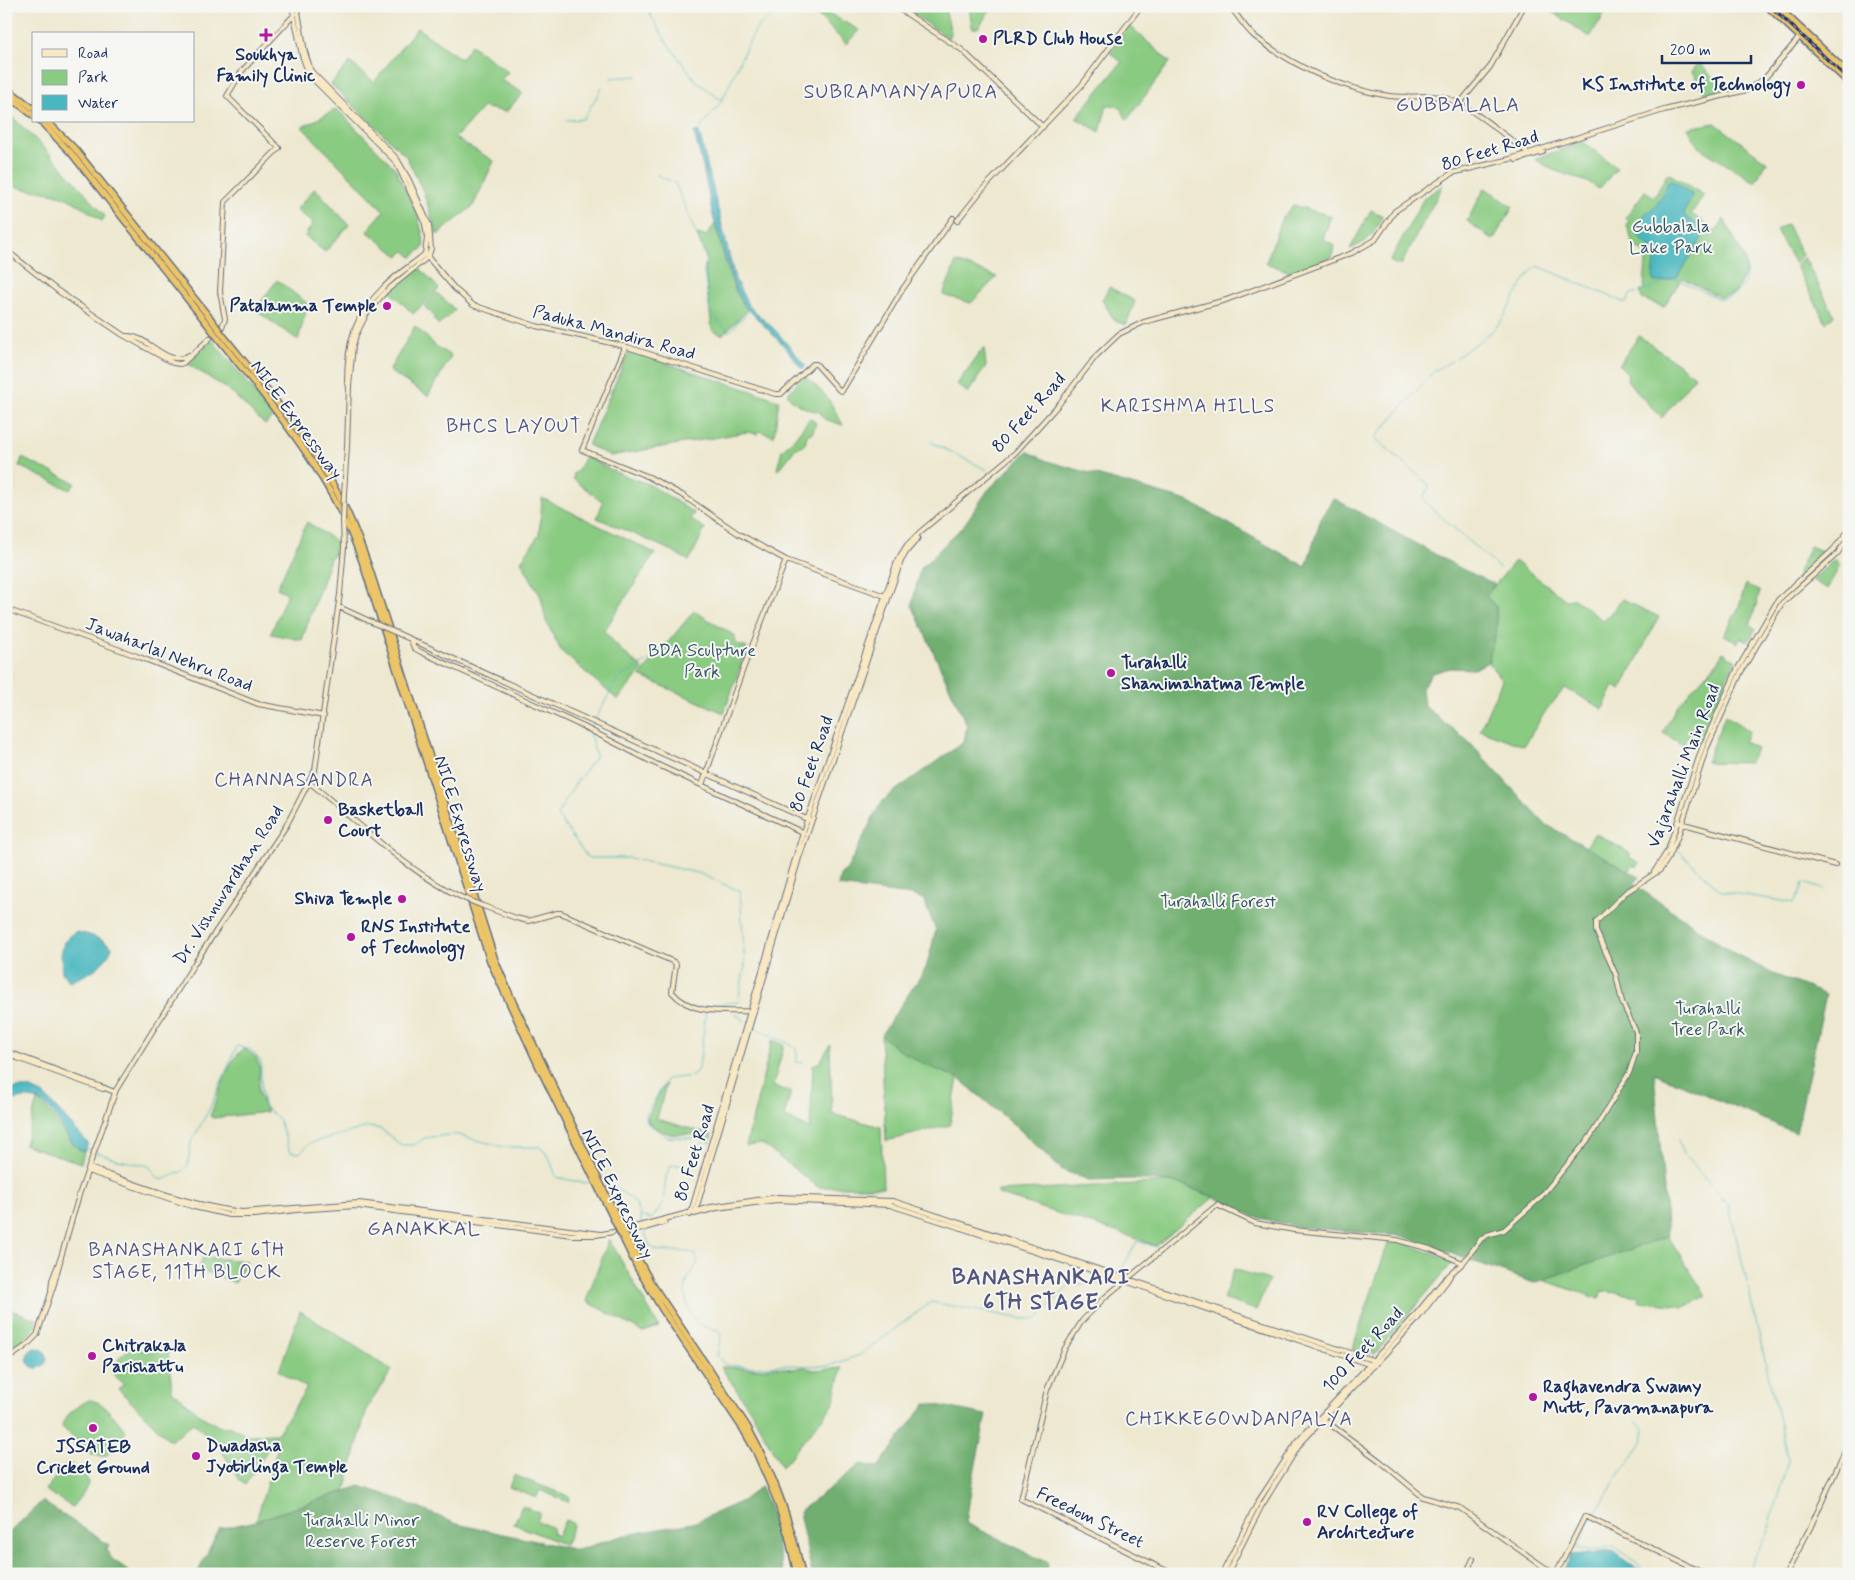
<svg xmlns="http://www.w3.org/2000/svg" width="1855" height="1580" font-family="Mynerve,sans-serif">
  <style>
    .green { fill: #8acb82; stroke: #527d70 }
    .forest { fill: #6faf70; stroke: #456f67 }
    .water { fill: #48b7bf; stroke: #32738e }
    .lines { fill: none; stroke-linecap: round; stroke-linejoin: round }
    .stream { stroke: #48b7bf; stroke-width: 1 }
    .secondary-casing { stroke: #647086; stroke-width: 6 }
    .highway-casing { stroke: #647086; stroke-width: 8 }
    .secondary { stroke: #f8e8c3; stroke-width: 4 }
    .highway { stroke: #edc569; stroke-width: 5 }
    .rail-casing { stroke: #1b2f5e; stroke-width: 3 }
    .rail { stroke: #f6f6f2; stroke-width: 1; stroke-dasharray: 4; stroke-linecap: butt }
    .secondary-bridge-casing { stroke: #647086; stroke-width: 6; stroke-linecap: butt }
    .highway-bridge-casing { stroke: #647086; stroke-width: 8; stroke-linecap: butt }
    .secondary-bridge { stroke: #f8e8c3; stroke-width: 4 }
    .highway-bridge { stroke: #edc569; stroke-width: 5 }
    .poi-dot { fill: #b5179e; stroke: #f6f6f2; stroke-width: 2 }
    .labels { text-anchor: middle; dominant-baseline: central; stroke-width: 4; stroke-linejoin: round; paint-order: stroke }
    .poi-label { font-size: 18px; font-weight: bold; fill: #1b2f5e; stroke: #f6f6f2; text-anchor: start }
    .street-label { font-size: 18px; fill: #1b2f5e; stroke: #f6f6f2 }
    .park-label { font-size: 18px; fill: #375667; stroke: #f6f6f2 }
    .neighbourhood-label { font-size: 19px; letter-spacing: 1px; fill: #535581; stroke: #f6f6f2 }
    .quarter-label { font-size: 20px; letter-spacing: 1px; fill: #535581; stroke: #f6f6f2 }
    .district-label { font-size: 22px; font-weight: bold; letter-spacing: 1px; fill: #535581; stroke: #f6f6f2 }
  </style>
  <rect width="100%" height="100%" fill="#f6f6f2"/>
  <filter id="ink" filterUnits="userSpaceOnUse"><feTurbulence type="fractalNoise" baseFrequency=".02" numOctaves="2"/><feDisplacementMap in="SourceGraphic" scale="10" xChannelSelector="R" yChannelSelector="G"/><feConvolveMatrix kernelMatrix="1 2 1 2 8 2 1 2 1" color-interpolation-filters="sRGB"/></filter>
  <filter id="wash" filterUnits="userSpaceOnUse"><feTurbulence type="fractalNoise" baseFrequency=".0096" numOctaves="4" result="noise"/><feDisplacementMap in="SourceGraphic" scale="20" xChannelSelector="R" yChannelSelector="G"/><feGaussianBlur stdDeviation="1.12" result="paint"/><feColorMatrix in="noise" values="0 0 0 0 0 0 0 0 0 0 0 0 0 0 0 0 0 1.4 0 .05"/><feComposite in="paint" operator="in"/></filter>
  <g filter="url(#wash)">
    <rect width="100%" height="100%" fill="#ede8cf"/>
    <path class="green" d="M906 6H924L927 9 929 6H944L951 32 948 38 905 8Z
      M969 6H993L978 28H972Z
      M1543 6H1605L1607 10 1590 37Z
      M822 10 859 30 846 44 817 14Z
      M1129 25 1170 62 1127 120 1120 107 1107 105 1100 132 1076 118 1122 62 1110 53Z
      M417 28 461 59 471 45 508 72 501 80 523 93 506 112 483 107 455 138 494 161 473 206 437 235 424 193 406 156 331 84 350 62 374 82Z
      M1699 63 1728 92 1706 97 1692 71Z
      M337 109 395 168 418 216 423 236 424 247 412 257 405 251 398 256 367 231 384 211 302 127Z
      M6 111C42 144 74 179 105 216L102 221C88 211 72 198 55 194 39 190 21 191 6 182Z
      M1715 123 1767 162 1755 182 1698 147 1688 128Z
      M1583 142 1617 168 1599 189 1590 183 1553 170 1535 159Z
      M1668 173 1704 195 1691 214 1705 223 1713 231H1716L1724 219 1744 258 1746 271 1737 290 1732 294 1720 297 1682 278 1664 307 1642 299 1640 291 1644 289 1646 260 1644 252 1633 244 1627 226 1629 221 1626 217 1645 191 1654 197Z
      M1443 185 1401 265 1398 263 1397 265 1390 261 1424 198Z
      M315 188 349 225 325 252 305 236 313 223 296 210Z
      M1485 188 1513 207 1493 240 1467 221Z
      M1293 205 1331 216 1323 239 1334 245 1332 257 1290 272 1266 263 1281 220Z
      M1371 210 1383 216C1372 235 1372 240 1350 249Z
      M715 224C724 251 728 288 748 310L722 335 712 330 705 271 706 257 697 234 706 236Z
      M1787 224 1802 255 1795 264 1776 230Z
      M1804 257 1834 315 1826 323 1796 266Z
      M956 262 997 277 971 303 943 295Z
      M420 268 439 289 413 314 390 291Z
      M277 280 308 304 298 340 255 310Z
      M1109 287 1135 301 1126 325 1115 321 1102 300Z
      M437 293 455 310 439 325 433 319 435 317 424 306Z
      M415 326 437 347 451 356 428 396 389 371Z
      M1639 336 1695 376 1662 418 1636 391 1627 380 1628 374 1619 365Z
      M212 340 274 415 265 425 229 390 188 364Z
      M984 347 986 366 968 393 957 384Z
      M629 351 779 400 774 436 759 431 758 434 747 432 610 456 588 445Z
      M805 375 828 398 843 425 824 419 820 412C808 410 793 404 787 394Z
      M810 418 816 423 813 432 807 435 805 444 795 449 779 470 777 469 782 450 794 439Z
      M585 456 615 472 651 485 694 513 690 519 705 529 689 561 668 549 597 518 603 502 573 479 574 473 578 470Z
      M22 458 75 483 70 490 19 466Z
      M542 498 655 553 604 631 622 651 643 669 618 700 561 651 546 621 541 597 521 561 539 535Z
      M307 522 340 544 339 556H331L302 640 271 634 287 593 277 588Z
      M1810 546 1827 553 1799 577 1798 572Z
      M1835 559 1839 567 1827 589 1812 580Z
      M1515 561 1566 600 1574 599 1604 621 1622 599 1659 617 1621 690 1614 686 1603 709 1565 688 1545 712 1524 746 1480 730 1502 680 1488 662 1497 628 1496 607 1486 596Z
      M1746 584 1760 592 1750 625 1756 629 1748 641 1741 637 1737 643 1724 635 1738 609Z
      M694 611 735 636 736 644 747 648 724 713 640 676Z
      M1723 652 1736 661 1726 679 1701 743 1687 736 1683 745 1663 733 1677 706 1720 659Z
      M1725 715 1749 731 1744 742 1756 748 1750 763 1706 762Z
      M1595 833 1631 854 1629 857 1640 863 1637 867 1633 865 1629 871 1586 847Z
      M881 1035C905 1055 930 1067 958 1078L950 1125 886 1141Z
      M772 1040 784 1045 773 1086 791 1092 784 1116 810 1129 813 1065 820 1062 830 1045 832 1114 881 1127 883 1187H818L762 1144 746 1146Z
      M244 1049C268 1061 256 1074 259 1093 260 1099 265 1106 267 1112L213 1118 210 1116C217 1100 229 1056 244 1049Z
      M666 1084 657 1119 712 1135 709 1143C693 1128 682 1138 667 1133 660 1131 654 1126 649 1123L647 1118 660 1092Z
      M37 1100C58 1115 65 1143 84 1152L81 1163 25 1145Z
      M1174 1182 1214 1197 1156 1246 1135 1238 998 1194V1191Z
      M1668 1236 1706 1296 1682 1308 1681 1306 1638 1301 1639 1296 1602 1291 1599 1299 1543 1280Z
      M609 1239 659 1327 643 1332 586 1301Z
      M1389 1240 1400 1241 1453 1262 1375 1354 1371 1352 1369 1356 1352 1350Z
      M203 1257 247 1261 235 1283 199 1269Z
      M1234 1269 1269 1280 1256 1310 1223 1299Z
      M6 1281 11 1282 7 1309 37 1319 35 1328 13 1348 6 1342Z
      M300 1311 392 1370 367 1408 345 1491 256 1521 279 1443 275 1438 245 1485 237 1477 218 1444 193 1423 170 1441 118 1389 124 1384 111 1372 120 1357 129 1349 145 1350 153 1352 164 1344 168 1351 172 1391 203 1417 219 1426 231 1427 248 1435 277 1434 307 1388 279 1371Z
      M721 1367 758 1369 775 1367 794 1369 804 1367 814 1370 842 1368 833 1405 782 1467 751 1411Z
      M89 1400C105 1401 116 1420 126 1431L106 1456H98L89 1453 62 1427C63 1416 79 1405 89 1400Z
      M68 1462C95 1483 93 1480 72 1507L45 1490Z
      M514 1475 570 1497 568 1502 540 1490 536 1498 509 1487Z
      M522 1506 540 1513 537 1521 553 1528 552 1533 558 1536 565 1520 574 1524 565 1545 514 1524Z"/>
    <path class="forest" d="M1027 451 1047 461 1188 501 1306 567 1321 518 1333 498 1462 569 1495 584 1486 596 1496 607 1497 628 1488 662 1474 669 1450 668 1432 673 1422 688 1424 706 1469 742 1545 824 1640 877 1633 884 1734 953 1771 973 1826 995 1796 1133 1654 1073 1668 1236 1534 1283 1402 1236 1299 1227 1255 1217 1214 1197 1174 1182 1131 1179 1089 1180 1062 1170 1019 1129 958 1078 925 1065 897 1049 881 1035 926 968 936 930 923 899 911 895 838 886 840 875 847 869 880 804 889 795 964 742 967 726 912 605 920 569 964 525 988 490Z
      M926 1403 986 1415 972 1483 966 1523 1048 1563 1045 1574H812L799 1512 861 1464 878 1467Z
      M360 1486 390 1496 457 1524 577 1550 625 1535 693 1523 742 1501 761 1486 772 1515 783 1574H197L219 1529 256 1521Z
      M42 1501 109 1545 106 1550 112 1559 134 1574H6V1536Z"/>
    <path class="water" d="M694 132H699L735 279 748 305 776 331 806 366 802 369 785 347 745 306 734 286 713 216 703 167Z
      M1671 180 1692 194C1692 202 1684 207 1684 215L1702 228 1704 235 1677 277 1663 282H1654C1651 273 1657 264 1654 255 1651 246 1641 241 1637 233 1632 218 1652 212 1658 202 1663 196 1665 188 1668 181Z
      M75 932C89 934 101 938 112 947 104 968 89 973 70 982L62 972 61 955 64 942Z
      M17 1088H29L44 1095 88 1143 84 1152C62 1141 58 1101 29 1098 21 1097 14 1101 6 1102V1092Z
      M27 1358a10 10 0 1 1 20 0a10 10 0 1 1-20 0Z
      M1613 1551 1643 1574H1565L1564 1570 1571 1555Z"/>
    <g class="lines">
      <path class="stream" d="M645 6 668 44 696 81 721 100
        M775 14 801 6
        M611 78 637 76
        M566 120 583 119 602 88
        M697 133C704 122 715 112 722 100 734 77 742 52 756 30 763 20 773 16 780 6
        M657 175 675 183 706 258 704 272 710 312 729 332 749 311
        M1674 278 1720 299C1738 297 1751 281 1745 263
        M1456 358C1471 346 1490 336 1501 321 1511 307 1526 271 1538 266L1626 303 1631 294 1644 291 1662 284
        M1452 361 1435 370 1375 438 1428 484 1429 487 1423 498 1427 504 1499 568
        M931 442 987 470
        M595 720 618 678 652 659
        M593 724 589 731 596 756 575 784 557 815 588 858H629L698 873 740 891 745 966 738 1002 707 1006 706 1008
        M1678 850 1721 891 1794 903 1801 891 1803 883 1823 889
        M735 1013 745 1021
        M752 1026C761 1032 793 1044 796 1049 798 1053 797 1057 796 1061L798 1063 803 1062
        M1678 1140 1684 1154 1712 1186
        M85 1148 119 1160 149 1166 159 1179 162 1180 181 1172 188 1165 191 1142 209 1110 237 1046 251 1050 261 1062V1087L264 1106 279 1120 290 1152 300 1153 310 1143 368 1127 381 1129 401 1145H414L425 1138 454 1134 504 1147H540L549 1157 556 1177 583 1183 594 1182
        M603 1182H608L635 1202 640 1216 651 1219 663 1204 666 1176 671 1165H693L704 1139 668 1137 647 1123 646 1114 667 1079 693 1076 699 1067 706 1012
        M1714 1189 1718 1194
        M1721 1198 1728 1203 1747 1282
        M640 1216 642 1224
        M644 1230C646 1235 647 1242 650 1246 656 1255 683 1248 694 1254L698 1261C696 1267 693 1270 690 1275 680 1293 688 1309 697 1324L719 1331 721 1335 717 1356 725 1365 754 1367 778 1365 828 1366 860 1355 931 1302 1023 1319H1036L1071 1284H1107L1114 1278
        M1119 1274 1137 1241 1157 1247
        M1636 1421 1644 1429V1438L1632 1458 1616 1479 1593 1518 1577 1548 1589 1550 1614 1546 1635 1562 1646 1574
        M1747 1574 1768 1531 1788 1460 1748 1287"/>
    </g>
  </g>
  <g filter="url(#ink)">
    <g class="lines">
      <g class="secondary-casing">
        <path id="secondary" d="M292 6 302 55 309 75 396 162 425 224 427 238 425 254C412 265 395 275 383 288 354 317 347 342 347 382L349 386
          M297 6 305 52 311 71 397 159 409 180 429 225 431 249 428 257 385 292 367 313 356 335 353 346 349 386 347 447 344 494
          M895 6 962 50 1043 127
          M1230 6C1237 15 1245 28 1254 36 1293 66 1340 88 1389 96 1408 99 1428 93 1446 98 1469 105 1505 136 1526 151L1527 154
          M1459 104 1490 67 1524 6
          M1516 160 1543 152
          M957 221 981 191 1081 86 1141 6
          M6 250 58 291 123 335 173 363 180 364 183 363 210 338
          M425 254 455 289 473 305 536 326 624 346 775 394H781L813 364H816L839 390 842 391 902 290 953 218
          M222 327 225 319 220 292 225 202 279 148 227 96 242 71 295 14
          M126 336C148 334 166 369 189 355
          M624 346V350L582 450 649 477 682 495 739 534 786 560 885 596
          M339 607 376 624
          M6 609 137 656 258 704 324 716
          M399 634 809 820
          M411 640 414 648 421 652 584 727 654 763 804 833
          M310 783C359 822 405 871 463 898
          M702 785 743 669 786 560
          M1680 823 1835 865
          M1654 872 1668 850 1702 748 1737 670 1778 600 1833 550 1849 530
          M483 906 516 918 528 921 557 913H561L674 962 676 964 672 992C691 1015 724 1011 750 1011
          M6 1051 115 1092
          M6 1054 103 1089 105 1088
          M89 1168C139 1185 190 1206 242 1212L359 1203 601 1234
          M88 1171 194 1207 229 1215H255L296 1210 357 1206 572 1235H596L613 1232
          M695 1213 799 858 901 561 907 551 918 538
          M694 1214 717 1208 777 1200 890 1205 1125 1281 1374 1366
          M690 1215 803 832 898 559 907 545 920 532 1015 453 1059 404 1097 355 1119 334 1144 322 1226 300 1352 253 1375 240 1395 211 1452 173 1510 159 1664 110 1747 90 1765 78 1804 32
          M631 1228 711 1207 777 1197 893 1201 1378 1362
          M634 1229 638 1230 665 1222
          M51 1291 52 1280 61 1257 80 1192 116 1090 194 964 286 826 315 770 340 594 344 547 343 521
          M6 1360 26 1346 37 1335 54 1284 61 1258
          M1323 1419 1380 1461 1423 1497 1460 1508 1554 1574
          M1173 1574 1021 1499 1047 1390 1065 1348 1082 1321 1104 1298 1217 1205 1255 1223 1294 1230 1397 1240 1430 1249 1463 1263
          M1222 1574 1258 1502 1297 1442 1412 1319 1445 1279 1463 1263 1481 1239 1487 1235 1504 1230 1539 1199 1590 1137 1629 1073 1636 1052V1032L1622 1002 1616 975 1596 931V922L1625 893 1660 870 1669 857 1678 836 1706 750 1741 672 1782 603 1837 554 1849 537
          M1227 1574 1261 1507 1300 1444 1415 1322 1447 1281 1450 1276
          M1466 1574 1473 1559
          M1556 1574 1585 1516 1705 1574
          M1786 1574 1811 1526 1849 1442"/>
      </g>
      <g class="highway-casing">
        <path id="highway" d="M1767 6 1849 83
          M1777 6 1849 74
          M6 88 34 109
          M6 94 34 116
          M40 121 71 153 205 321
          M47 121 75 149 210 318
          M222 334C262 384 310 439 339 496 352 519 361 545 370 570L495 960 513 1002 572 1124 625 1234 650 1281 747 1426C774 1475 790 1519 802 1574
          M218 338C275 409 331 474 362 561L490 961 539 1067 638 1269 662 1309 743 1429 756 1452 775 1496 788 1535 797 1574"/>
      </g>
      <use href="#secondary" class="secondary"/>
      <use href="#highway" class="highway"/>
      <g class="rail-casing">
        <path id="rail" d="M1770 6 1849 80"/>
      </g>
      <use href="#rail" class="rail"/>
      <g class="secondary-bridge-casing">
        <path id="secondary-bridge" d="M343 521 344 494
          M376 624 399 634
          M463 898 483 906"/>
      </g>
      <g class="highway-bridge-casing">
        <path id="highway-bridge" d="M210 318 222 334
          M205 321 218 338"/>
      </g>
      <use href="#secondary-bridge" class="secondary-bridge"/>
      <use href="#highway-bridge" class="highway-bridge"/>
    </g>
  </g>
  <g class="poi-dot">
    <path d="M263.5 27.5h5v5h5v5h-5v5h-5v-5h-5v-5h5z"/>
    <circle cx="983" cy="39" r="5"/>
    <circle cx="1801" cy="85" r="5"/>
    <circle cx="387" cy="306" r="5"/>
    <circle cx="1111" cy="673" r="5"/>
    <circle cx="328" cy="820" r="5"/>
    <circle cx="402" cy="899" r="5"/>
    <circle cx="351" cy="937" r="5"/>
    <circle cx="92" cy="1356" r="5"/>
    <circle cx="1533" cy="1397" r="5"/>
    <circle cx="93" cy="1428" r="5"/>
    <circle cx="196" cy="1456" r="5"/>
    <circle cx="1307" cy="1522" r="5"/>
  </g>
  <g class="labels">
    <g class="poi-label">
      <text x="993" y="39">PLRD Club House</text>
      <text x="266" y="55" text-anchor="middle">Soukhya<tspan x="266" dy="21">Family Clinic</tspan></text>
      <text x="1791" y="85" text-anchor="end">KS Institute of Technology</text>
      <text x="377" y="306" text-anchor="end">Patalamma Temple</text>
      <text x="1121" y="663">Turahalli<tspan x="1121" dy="21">Shanimahatma Temple</tspan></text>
      <text x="338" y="810">Basketball<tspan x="338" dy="21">Court</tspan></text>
      <text x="392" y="899" text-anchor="end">Shiva Temple</text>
      <text x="361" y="927">RNS Institute<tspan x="361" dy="21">of Technology</tspan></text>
      <text x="102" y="1346">Chitrakala<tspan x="102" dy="21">Parishattu</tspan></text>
      <text x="1543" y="1387">Raghavendra Swamy<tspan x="1543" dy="21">Mutt, Pavamanapura</tspan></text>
      <text x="206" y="1446">Dwadasha<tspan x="206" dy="21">Jyotirlinga Temple</tspan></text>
      <text x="93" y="1447" text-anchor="middle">JSSATEB<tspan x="93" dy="21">Cricket Ground</tspan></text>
      <text x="1317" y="1512">RV College of<tspan x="1317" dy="21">Architecture</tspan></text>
    </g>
    <g class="street-label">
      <text transform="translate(1490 151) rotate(-17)">80 Feet Road</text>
      <text transform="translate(614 333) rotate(15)">Paduka Mandira Road</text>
      <text transform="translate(1029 413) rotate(-48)">80 Feet Road</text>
      <text transform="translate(296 420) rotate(54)">NICE Expressway</text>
      <text transform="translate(169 655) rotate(21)">Jawaharlal Nehru Road</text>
      <text transform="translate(812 764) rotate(-71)">80 Feet Road</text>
      <text transform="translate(1684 766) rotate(-69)">Vajarahalli Main Road</text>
      <text transform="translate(460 824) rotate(73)">NICE Expressway</text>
      <text transform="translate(229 885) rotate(-57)">Dr. Vishnuvardhan Road</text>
      <text transform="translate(695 1153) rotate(-73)">80 Feet Road</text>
      <text transform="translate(617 1194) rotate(64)">NICE Expressway</text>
      <text transform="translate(1363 1350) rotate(-47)">100 Feet Road</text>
      <text transform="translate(1090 1518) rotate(26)">Freedom Street</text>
    </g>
    <g class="park-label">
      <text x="1671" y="227">Gubbalala<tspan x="1671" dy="21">Lake Park</tspan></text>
      <text x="702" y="651">BDA Sculpture<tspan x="702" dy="21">Park</tspan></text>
      <text x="1218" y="902">Turahalli Forest</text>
      <text x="1708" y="1009">Turahalli<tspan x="1708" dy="21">Tree Park</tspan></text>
      <text x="361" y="1521">Turahalli Minor<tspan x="361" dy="21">Reserve Forest</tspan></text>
    </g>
    <g class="neighbourhood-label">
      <text x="1188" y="406">KARISHMA HILLS</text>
      <text x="514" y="426">BHCS LAYOUT</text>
      <text x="294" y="780">CHANNASANDRA</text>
      <text x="187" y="1250">BANASHANKARI 6TH<tspan x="187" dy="22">STAGE, 11TH BLOCK</tspan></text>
      <text x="1239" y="1419">CHIKKEGOWDANPALYA</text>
    </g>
    <g class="quarter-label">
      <text x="901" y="92">SUBRAMANYAPURA</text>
      <text x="1458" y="105">GUBBALALA</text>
      <text x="424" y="1229">GANAKKAL</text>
    </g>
    <g class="district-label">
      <text x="1041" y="1278">BANASHANKARI<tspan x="1041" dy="25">6TH STAGE</tspan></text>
    </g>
  </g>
  <rect width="1855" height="1580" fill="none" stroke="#f6f6f2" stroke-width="25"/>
  <rect x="32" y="32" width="162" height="90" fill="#f6f6f2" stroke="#9ea6b7"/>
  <rect x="42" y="49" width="25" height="8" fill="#f8e8c3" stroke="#9ea6b7"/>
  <text x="78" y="58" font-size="15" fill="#1b2f5e">Road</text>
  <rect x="42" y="70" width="25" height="15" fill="#8acb82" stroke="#9ea6b7"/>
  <text x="78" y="82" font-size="15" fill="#1b2f5e">Park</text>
  <rect x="42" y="95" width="25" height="15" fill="#48b7bf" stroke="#9ea6b7"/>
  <text x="78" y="108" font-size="15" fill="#1b2f5e">Water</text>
  <path d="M1662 55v8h89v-8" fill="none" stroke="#1b2f5e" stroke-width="2.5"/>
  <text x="1670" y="55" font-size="15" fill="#1b2f5e" stroke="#f6f6f2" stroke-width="4" paint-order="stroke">200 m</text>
</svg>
